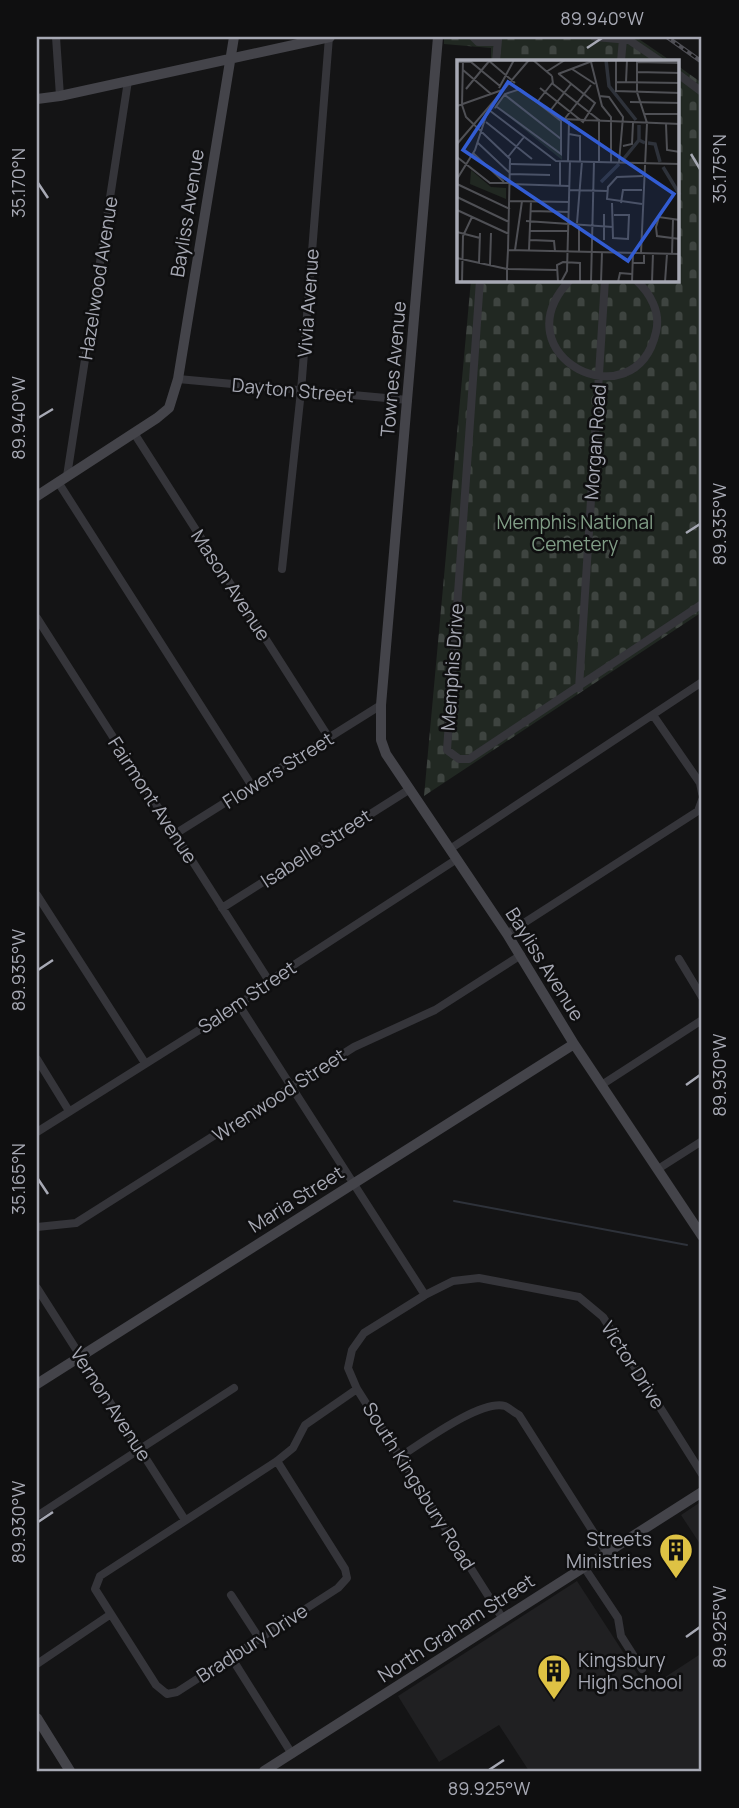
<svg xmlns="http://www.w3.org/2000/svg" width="739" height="1808" font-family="Manrope,sans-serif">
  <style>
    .built { fill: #202022 }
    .cemetery { fill: url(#cemetery-stones) }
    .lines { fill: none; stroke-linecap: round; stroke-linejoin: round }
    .stream { stroke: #2e323a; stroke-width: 2 }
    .street { stroke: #35353a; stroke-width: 8 }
    .secondary { stroke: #44444a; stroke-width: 10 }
    .rail-casing { stroke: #4f4f55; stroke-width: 4.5 }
    .rail { stroke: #0f0f10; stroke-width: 2; stroke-dasharray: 5; stroke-linecap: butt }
    .ticks { fill: none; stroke: #a7a9b4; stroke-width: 2.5 }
    .labels { text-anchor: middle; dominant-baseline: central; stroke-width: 5; stroke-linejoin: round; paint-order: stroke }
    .street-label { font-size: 19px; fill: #a7a9b4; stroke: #0f0f10 }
    .park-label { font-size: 19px; fill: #809d86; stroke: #0f0f10 }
    .poi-label { font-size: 19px; fill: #a7a9b4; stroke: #0f0f10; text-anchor: end }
    .inset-river { fill: none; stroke: #2e323a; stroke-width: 3.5 }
    .inset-road { fill: none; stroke: #4f5055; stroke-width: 2 }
    .view { fill: #325cd3; fill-opacity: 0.15; stroke: #325cd3; stroke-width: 3.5 }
    .inset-edge { fill: none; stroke: #a7a9b4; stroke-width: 3.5 }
    .neatline { fill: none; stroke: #a7a9b4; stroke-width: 2.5 }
    .ticks-label { font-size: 18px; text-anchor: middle; fill: #a7a9b4 }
  </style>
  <defs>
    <pattern id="cemetery-stones" width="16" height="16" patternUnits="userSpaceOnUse" patternTransform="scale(1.75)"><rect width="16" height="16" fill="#212822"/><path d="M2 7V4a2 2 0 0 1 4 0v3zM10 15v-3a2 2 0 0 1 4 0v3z" fill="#3e4440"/></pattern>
  </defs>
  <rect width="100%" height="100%" fill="#141415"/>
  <path class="built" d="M702 1501V1547L681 1515Z
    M577 1581 647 1689 702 1653V1771H529L499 1725 439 1762 398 1696Z"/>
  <path class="cemetery" d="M444 37H636L671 61H491V48L444 44Z
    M678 66 702 83V612L424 796 471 280H678Z"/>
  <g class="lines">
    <path class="stream" d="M454 1201 687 1245"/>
    <path class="street" d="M56 37 60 96
      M473 37 478 42H497
      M595 37 629 40 660 61
      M496 61 498 40
      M621 61 623 39
      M678 74 702 92
      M480 280 447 750 459 759H469L702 604
      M570 280C498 356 635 424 656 332 661 312 650 293 636 280
      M178 379 408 400
      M134 433 329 738
      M67 476 128 81
      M58 482 252 786
      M282 569 301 391 329 37
      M37 618 269 981
      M579 688 605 280
      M653 715 700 783 702 793
      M175 834 381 705
      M450 849 702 682
      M37 895 145 1063
      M222 908 410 789
      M507 934 698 811 702 800
      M679 959 702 997
      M239 1005 425 1295
      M37 1059 69 1111
      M603 1084 702 1020
      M37 1132 239 1005 269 981 457 859
      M658 1169 702 1141
      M37 1227 76 1223 354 1047 435 1010 521 955
      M37 1288 185 1520
      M401 1456C422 1443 481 1399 505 1406 509 1408 515 1413 519 1415L606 1552
      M277 1461 345 1569 347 1578 338 1588 177 1692 167 1694 156 1685 95 1589 100 1576 277 1461 293 1448 305 1425 357 1389
      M40 1514 234 1388
      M584 1567 618 1618 621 1636 642 1669
      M231 1595 259 1638
      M503 1619 357 1389 348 1368 352 1350 364 1333 425 1295 453 1281 479 1278 579 1297 603 1317 702 1474
      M231 1657 292 1754
      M37 1664 111 1614"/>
    <path class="secondary" d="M438 37 381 705V740L386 754 507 934 574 1044 702 1236
      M37 99 60 96 330 37
      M37 496 157 418 169 408 178 379 234 37
      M37 1384 574 1044
      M37 1718 70 1771
      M264 1771 702 1492"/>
    <g class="rail-casing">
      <path id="rail" d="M667 37 702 62"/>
    </g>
    <use href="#rail" class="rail"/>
  </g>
  <path class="ticks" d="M587 48 602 38M691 154 700 169M38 183 48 198M38 418 53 409M686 533 700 524M38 970 53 960M686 1085 700 1075M38 1179 48 1194M38 1522 53 1512M686 1637 700 1627M489 1770 504 1760"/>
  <defs>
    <g id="building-pin" transform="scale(1.75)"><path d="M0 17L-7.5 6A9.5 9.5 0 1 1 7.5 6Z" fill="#dec244" stroke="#0f0f10"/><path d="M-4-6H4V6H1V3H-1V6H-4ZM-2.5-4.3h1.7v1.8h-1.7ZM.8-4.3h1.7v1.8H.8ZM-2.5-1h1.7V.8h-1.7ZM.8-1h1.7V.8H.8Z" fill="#111"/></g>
  </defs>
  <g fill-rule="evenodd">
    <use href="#building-pin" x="676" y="1550"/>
    <use href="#building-pin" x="554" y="1671"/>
  </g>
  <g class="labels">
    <g class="street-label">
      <text transform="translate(187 213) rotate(-81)">Bayliss Avenue</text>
      <text transform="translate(98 278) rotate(-81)">Hazelwood Avenue</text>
      <text transform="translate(308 303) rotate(-86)">Vivia Avenue</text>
      <text transform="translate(393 369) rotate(-85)">Townes Avenue</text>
      <text transform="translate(293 390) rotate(5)">Dayton Street</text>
      <text transform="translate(595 442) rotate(-86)">Morgan Road</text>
      <text transform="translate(231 585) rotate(57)">Mason Avenue</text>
      <text transform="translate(452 667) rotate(-86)">Memphis Drive</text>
      <text transform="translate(278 770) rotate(-32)">Flowers Street</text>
      <text transform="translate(153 800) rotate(57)">Fairmont Avenue</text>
      <text transform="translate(316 848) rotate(-33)">Isabelle Street</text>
      <text transform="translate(545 964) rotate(58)">Bayliss Avenue</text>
      <text transform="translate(247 997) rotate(-34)">Salem Street</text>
      <text transform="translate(279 1095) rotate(-33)">Wrenwood Street</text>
      <text transform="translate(296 1199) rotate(-32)">Maria Street</text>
      <text transform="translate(633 1365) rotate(57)">Victor Drive</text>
      <text transform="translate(111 1404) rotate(57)">Vernon Avenue</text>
      <text transform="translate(419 1486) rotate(58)">South Kingsbury Road</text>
      <text transform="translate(456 1628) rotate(-33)">North Graham Street</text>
      <text transform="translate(252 1643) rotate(-33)">Bradbury Drive</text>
    </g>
    <g class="park-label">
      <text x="575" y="522">Memphis National<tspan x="575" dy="22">Cemetery</tspan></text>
    </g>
    <g class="poi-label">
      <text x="652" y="1539">Streets<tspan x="652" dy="22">Ministries</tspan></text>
      <text x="578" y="1660" text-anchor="start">Kingsbury<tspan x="578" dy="22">High School</tspan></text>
    </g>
  </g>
  <g transform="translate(457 60)">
    <rect width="222" height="222" fill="#141415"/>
    <path d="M14 110 34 127 49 128V139L13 124Z" fill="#212822"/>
    <path d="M63 28 105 61V100L41 48 35 50 47 34Z" fill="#212822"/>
    <path class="inset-river" d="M149 0 152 26 179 60M182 65V80L188 83M191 83 198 84 203 102M165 101 182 80M206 107 223 135M144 122 162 104"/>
    <path class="inset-road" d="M31 0 58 23M76 0 95 16M159 0V31L223 33M180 0V32L190 63 184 193M0 2H14L43 26M134 2 145 46 154 57V102M180 2 223 3M115 9 138 24M6 10 34 34M89 12 108 0M180 12 223 13M101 14 138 0M95 16 96 24 142 60V101M159 22 223 23M169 22 170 0M42 28 57 0M83 28 126 62 138 43 102 14M9 29 33 0M48 35 104 79M142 36 152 37 166 57 162 102M81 41 96 22M173 42 223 43M5 45 9 57 53 99 51 190M5 45 6 0M0 46 48 29M38 48 48 34 63 29 104 61V94L40 47M32 50 99 101 223 104M93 51 114 24M187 54H223M104 59 223 64M106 61 134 25M29 62 75 99M209 64 210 90 223 92M112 74 123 76V101M21 83 53 113M0 84 72 0M166 86 175 84 176 63M16 93 47 122M0 97 33 123H53M51 97 67 77M111 101 112 61M54 104 94 105M53 114 93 115M0 119 18 90 30 53M0 124 53 149M53 124 112 126M103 125V101M113 130 151 131M0 137 52 162M53 141 112 142M155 143 156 178 171 179 172 155H157M164 143 166 130H185M185 144 150 139 151 127 160 117 186 116M0 150 52 174M74 151 112 152M223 160 202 157 199 167 200 176 223 179M69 161 156 167M120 163 125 101M73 171H111M0 172 23 178M73 180 97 181 98 191M147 180V154M58 190 65 141M72 190 74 141M122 191V166M215 194 216 160M0 198 50 209 51 190 223 194M22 203 23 173M175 203H187V193M33 205 34 173M5 222 6 176 15 157M50 222V209L100 210M101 222 100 205 106 202 123 203V222M104 222 110 211 113 101M134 222 137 101M144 222 145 192M161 222 163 213 175 214M175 222 176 193M195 222 196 193M208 222 210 194"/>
    <path class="view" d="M51 22 217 134 171 201 6 90Z"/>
    <rect width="222" height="222" class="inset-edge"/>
  </g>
  <rect width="739" height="1808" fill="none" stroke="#0f0f10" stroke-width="77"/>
  <rect x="38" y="38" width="662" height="1732" class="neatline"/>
  <g class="ticks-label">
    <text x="602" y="25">89.940°W</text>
    <text transform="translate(720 169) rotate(-90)" y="6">35.175°N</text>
    <text transform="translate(19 183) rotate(-90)" y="6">35.170°N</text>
    <text transform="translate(19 418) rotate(-90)" y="6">89.940°W</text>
    <text transform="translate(720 524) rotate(-90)" y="6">89.935°W</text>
    <text transform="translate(19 970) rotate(-90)" y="6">89.935°W</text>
    <text transform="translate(720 1075) rotate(-90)" y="6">89.930°W</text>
    <text transform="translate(19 1179) rotate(-90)" y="6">35.165°N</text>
    <text transform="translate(19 1522) rotate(-90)" y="6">89.930°W</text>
    <text transform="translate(720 1627) rotate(-90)" y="6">89.925°W</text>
    <text x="489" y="1795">89.925°W</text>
  </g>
</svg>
